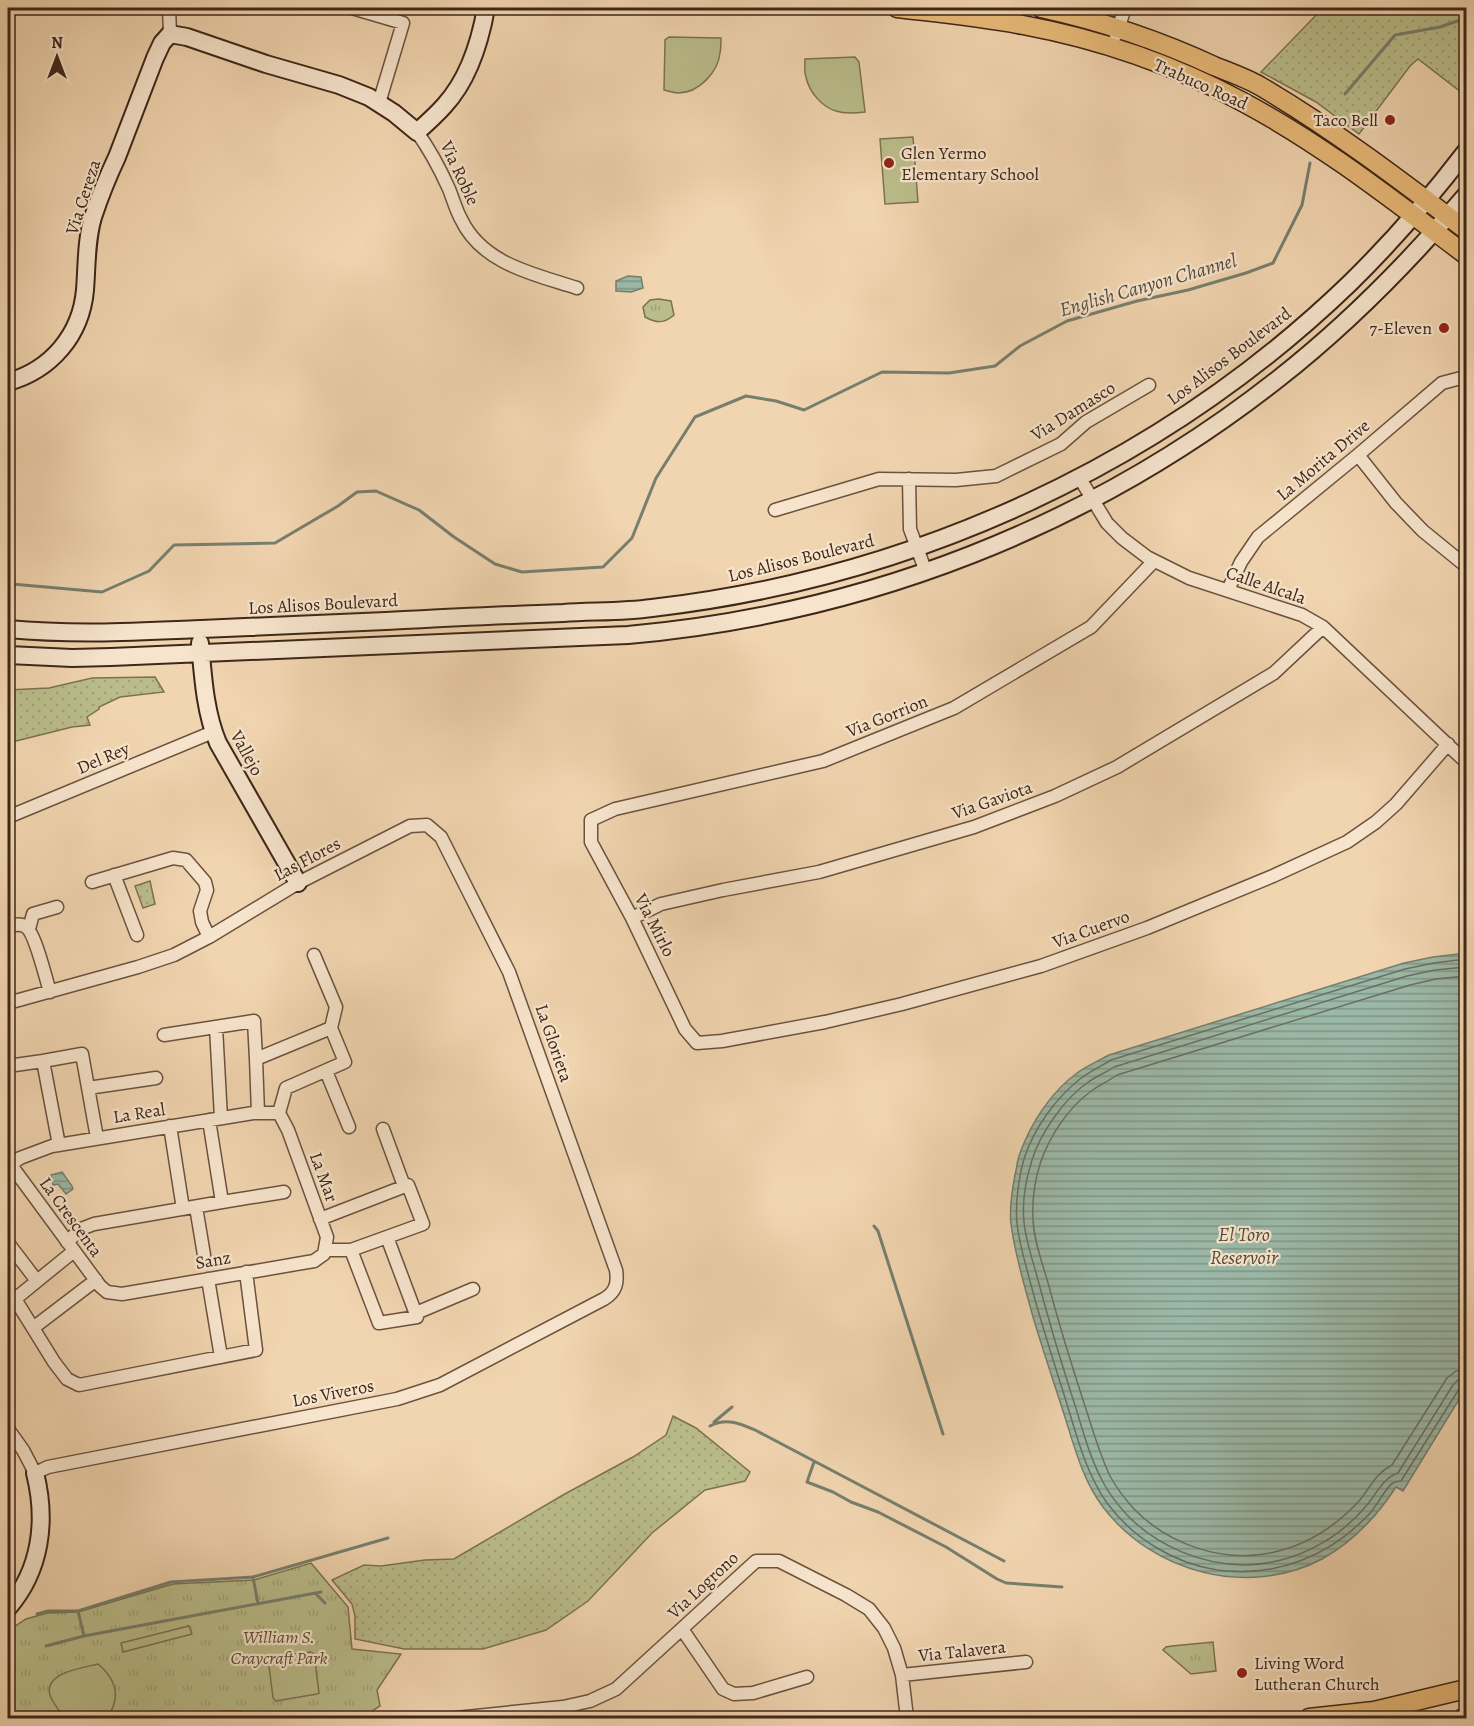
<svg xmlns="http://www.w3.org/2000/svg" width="1474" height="1726" font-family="Alegreya,serif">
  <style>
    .grass { fill: url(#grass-dots); stroke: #7c7252; stroke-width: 1.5 }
    .park { fill: url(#park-tufts); stroke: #7c7252; stroke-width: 1.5 }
    .garden { fill: #babd8b; stroke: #7c7252; stroke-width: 1.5 }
    .water { fill: url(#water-rules); stroke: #767f6e; stroke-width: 1.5 }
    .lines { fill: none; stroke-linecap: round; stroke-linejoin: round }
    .shore { stroke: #6c7060; stroke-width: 1.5 }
    .stream { stroke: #767f6e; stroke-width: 3 }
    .street-casing { stroke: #6b523e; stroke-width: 15 }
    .secondary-casing { stroke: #3e2718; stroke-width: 20 }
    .primary-casing { stroke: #3e2718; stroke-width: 21 }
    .street { stroke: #f6e4cc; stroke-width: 12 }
    .secondary { stroke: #f6e4cc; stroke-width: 16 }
    .primary { stroke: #e8ba78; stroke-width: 18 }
    .poi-dot { fill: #8f2418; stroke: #f6e4cc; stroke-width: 2 }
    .labels { text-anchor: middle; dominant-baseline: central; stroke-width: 4.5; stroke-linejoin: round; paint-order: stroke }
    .street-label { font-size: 18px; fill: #3e2718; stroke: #f6e4cc }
    .poi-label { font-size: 18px; fill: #3e2718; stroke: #f6e4cc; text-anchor: end }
    .park-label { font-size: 18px; font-style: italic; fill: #5d4c35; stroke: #f6e4cc }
    .water-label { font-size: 20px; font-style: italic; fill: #554c3c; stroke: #f6e4cc }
  </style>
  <defs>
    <pattern id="grass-dots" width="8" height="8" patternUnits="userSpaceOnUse" patternTransform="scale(1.5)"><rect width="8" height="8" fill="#babd8b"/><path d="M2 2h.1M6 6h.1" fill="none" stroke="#a1a277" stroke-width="1.8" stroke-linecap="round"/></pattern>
    <pattern id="park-tufts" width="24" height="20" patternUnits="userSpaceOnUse" patternTransform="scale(1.5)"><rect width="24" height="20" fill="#babd8b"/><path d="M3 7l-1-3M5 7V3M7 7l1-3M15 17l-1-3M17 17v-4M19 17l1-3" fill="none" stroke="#a1a277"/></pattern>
    <pattern id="water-rules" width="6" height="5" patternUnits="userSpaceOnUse" patternTransform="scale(1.5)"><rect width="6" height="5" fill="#9bb9a8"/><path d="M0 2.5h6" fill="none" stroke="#809688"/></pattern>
  </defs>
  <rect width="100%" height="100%" fill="#f1d5b0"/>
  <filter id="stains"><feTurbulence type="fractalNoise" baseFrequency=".00333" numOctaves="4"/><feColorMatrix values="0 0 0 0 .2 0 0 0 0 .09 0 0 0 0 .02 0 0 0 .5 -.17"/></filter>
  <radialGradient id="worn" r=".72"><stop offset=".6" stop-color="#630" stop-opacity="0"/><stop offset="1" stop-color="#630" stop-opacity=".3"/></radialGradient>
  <path class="grass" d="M1323 8H1466V96L1418 59 1410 66 1359 134 1316 102 1261 72Z
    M155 677 164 692 120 697 99 707V709L87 717 90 725 72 727 8 743V690L49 688 92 678Z
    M150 881 155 904 143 908 135 886Z
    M673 1416 696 1428 750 1472 745 1481 705 1490 652 1533 588 1601 546 1630 483 1649H404L355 1639V1616L352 1604 332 1580 364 1565 381 1566 425 1560 454 1559 563 1495 633 1457 666 1435Z"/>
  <path class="park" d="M659 299 671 301 674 315C664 324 656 323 645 317L643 307 650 300Z
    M311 1563 348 1607 352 1649 401 1654 377 1690 380 1706 372 1711 364 1718H8V1631L26 1619 47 1613 78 1612 173 1584 254 1580Z
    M1213 1642 1216 1671 1191 1674 1163 1650 1166 1647 1172 1646Z"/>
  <path class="garden" d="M669 37 721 38C721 43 721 48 720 53 718 72 699 93 678 93 674 93 668 91 664 90L665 40Z
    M855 57 859 62 865 112C856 113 845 114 836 111 822 107 809 92 806 77 804 72 805 65 805 59Z
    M913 137 918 202 885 204 880 139Z
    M189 1626 192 1634 123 1652 121 1643Z
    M311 1652 314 1654 319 1693 317 1694 276 1701 273 1698 268 1658Z
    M98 1664C117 1680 121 1698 107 1718H64C60 1712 55 1705 51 1698 40 1673 82 1668 98 1664Z
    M221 1711C232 1711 247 1708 252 1718H207Z"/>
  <path class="water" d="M628 276 641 277 643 288 631 292 616 291V281Z
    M1466 953V1388L1403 1491 1396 1487C1377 1516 1353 1542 1322 1559 1248 1598 1153 1573 1103 1507 1081 1478 1073 1441 1062 1408 1052 1377 1042 1347 1033 1317 1025 1287 1015 1256 1011 1224 1009 1208 1012 1191 1015 1175 1017 1168 1017 1160 1020 1153 1031 1123 1051 1092 1077 1073 1087 1066 1098 1061 1109 1055L1404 963 1433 957Z
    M62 1172 72 1186 73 1189 66 1194 58 1184 53 1185 51 1175Z"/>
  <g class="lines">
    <path class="shore" d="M1466 959 1434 963 1405 969 1111 1060C1101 1066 1089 1072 1080 1079 1056 1098 1035 1127 1025 1156 1019 1174 1015 1204 1017 1223 1019 1243 1025 1262 1030 1281 1039 1316 1050 1350 1061 1385 1074 1424 1083 1469 1107 1503 1133 1538 1173 1563 1217 1570 1276 1578 1331 1556 1371 1512 1377 1505 1387 1486 1393 1483 1394 1482 1400 1481 1401 1481L1459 1389 1462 1387 1466 1386
      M1466 967 1435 970 1407 976 1114 1067C1105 1073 1095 1077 1087 1083 1064 1099 1040 1134 1032 1160 1026 1179 1022 1203 1024 1222 1026 1242 1033 1261 1038 1280 1048 1318 1059 1355 1071 1393 1081 1422 1088 1455 1103 1482 1109 1494 1118 1505 1127 1515 1157 1546 1202 1565 1245 1565 1293 1564 1337 1541 1367 1505 1377 1493 1383 1478 1398 1473L1453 1385 1458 1380 1466 1379
      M1466 976 1436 979 1410 985 1117 1075C1109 1081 1099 1085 1090 1092 1068 1108 1050 1136 1041 1161 1035 1179 1032 1201 1033 1220 1034 1243 1044 1267 1050 1290 1060 1328 1072 1366 1084 1403 1092 1427 1099 1453 1110 1476 1116 1487 1125 1499 1134 1509 1168 1544 1222 1563 1270 1553 1306 1546 1335 1527 1359 1501 1370 1488 1376 1473 1392 1465L1447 1378 1456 1371 1466 1370"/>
    <path class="stream" d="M1345 94 1395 35 1440 27 1466 18
      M8 586 12 584 102 592 149 571 174 545 275 543 338 506 357 492 376 491 419 510 454 537 495 564 522 572 603 567 632 538 656 478 695 417 746 396 776 401 804 410 882 372 949 373 995 366 1020 346 1067 321 1137 301 1188 290 1246 273 1273 263 1302 205 1310 163
      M874 1226 878 1231 943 1434
      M714 1422 732 1407
      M710 1426C727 1417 741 1424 757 1431L1004 1561
      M814 1462 807 1482 833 1492 851 1502 878 1512 946 1547 997 1579 1006 1583 1062 1587
      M316 1594 325 1603
      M258 1604 253 1577 388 1538
      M37 1614 48 1611H78
      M84 1636 78 1611 171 1582 253 1577
      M46 1646 84 1636 321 1592"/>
    <g class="street-casing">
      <path id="street" d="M169 8 170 34
        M352 8 403 23 379 103
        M1116 35 1125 8
        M417 132C430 150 440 169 449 189 453 199 456 210 461 219 482 264 534 274 577 288
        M1358 455 1396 503 1423 531 1466 566
        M1079 477 1107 523 1122 538 1147 557 1189 578 1302 615 1323 627 1466 762
        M909 479 910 529 926 572
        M775 510 879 479 956 480 996 476 1061 444 1086 422 1149 385
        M1154 561 1091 627 954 708 823 761 615 809 591 820V842L632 918 685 1029 697 1043 722 1041 825 1022 902 1004 1041 966 1147 928 1273 876 1347 842 1376 822 1396 804 1448 744
        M1228 590 1241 562 1258 537 1358 455 1442 383 1461 378 1466 380
        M8 817 213 732
        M114 875 137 935
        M92 882 173 858 186 860 205 882 207 890 200 911 202 922 209 937
        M632 918 661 904 723 890 819 872 974 827 1055 796 1117 767 1274 673 1323 627
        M8 926C14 925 21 923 26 927 35 933 46 979 50 992
        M29 929 33 914 57 907
        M8 1003 138 967 174 955 209 937 298 883 410 826 427 825 441 837 509 972 616 1270C618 1283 616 1292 604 1299L440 1385 397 1399 48 1467 35 1473 23 1450 8 1429
        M216 1027 221 1118
        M164 1035 254 1021 256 1059
        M8 1066 43 1061
        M326 1071 349 1127
        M88 1088 156 1078
        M258 1113 256 1059 331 1028
        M279 1113 286 1088 345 1062 331 1028 336 1007 314 955
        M209 1120 222 1202 284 1192
        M170 1126 183 1209
        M383 1129 404 1186
        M59 1145 43 1061 82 1054 97 1138
        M8 1161 100 1286 107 1292 122 1294 314 1261 324 1254 327 1237 288 1130 279 1113
        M10 1165 20 1158 52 1146 253 1113H279
        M196 1207 204 1255
        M320 1219 408 1185 423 1224 351 1250H325
        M67 1242 81 1229 94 1224 222 1202
        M8 1243 37 1281
        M351 1250 379 1323 417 1317 387 1237
        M74 1251 15 1299 54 1362 67 1379 79 1385 256 1350 246 1272
        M208 1279 221 1357
        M416 1313 473 1289
        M33 1328 96 1280
        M682 1629 723 1689 734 1694 753 1693 807 1677
        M902 1675 1026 1662
        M456 1718 563 1707 590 1701 616 1689 756 1561H779L846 1595 869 1609 884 1628 894 1648 902 1675 907 1718"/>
    </g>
    <g class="secondary-casing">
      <path id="secondary" d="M8 382C51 370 81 335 85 290 87 265 86 241 93 217 100 196 108 176 117 157 130 124 142 91 155 58L162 43 170 34 187 37 266 64 339 85 369 97 394 113 417 132C426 124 436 115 444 106 468 80 480 42 486 8
        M8 629C72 635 136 632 201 629 263 626 324 624 386 621 445 618 504 615 563 613 593 611 623 612 652 608 912 578 1160 466 1349 284 1392 242 1430 198 1466 151
        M200 643C203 677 205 712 218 743L298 883
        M8 655 72 658 111 657 628 635C865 614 1090 527 1278 379 1347 325 1409 262 1466 195
        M8 1608C41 1570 47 1521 35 1473"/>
    </g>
    <g class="primary-casing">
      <path id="primary" d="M897 8C939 13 981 17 1023 25 1098 39 1174 65 1241 101 1322 144 1394 201 1466 255
        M1041 8C1101 21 1158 40 1214 66 1229 72 1246 78 1260 86 1333 129 1400 180 1466 230
        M1309 1718 1374 1711 1466 1689
        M1463 1718 1466 1717"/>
    </g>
    <use href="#street" class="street"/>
    <use href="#secondary" class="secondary"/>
    <use href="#primary" class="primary"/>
  </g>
  <g class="poi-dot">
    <circle cx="1390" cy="120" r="6"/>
    <circle cx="889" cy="163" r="6"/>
    <circle cx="1444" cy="328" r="6"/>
    <circle cx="1242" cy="1673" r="6"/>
  </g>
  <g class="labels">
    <g class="street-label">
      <text transform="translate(1201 84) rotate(24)">Trabuco Road</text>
      <text transform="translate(460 173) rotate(65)">Via Roble</text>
      <text transform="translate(83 197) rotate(-72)">Via Cereza</text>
      <text transform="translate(1229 356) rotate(-37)">Los Alisos Boulevard</text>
      <text transform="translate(1073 411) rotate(-32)">Via Damasco</text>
      <text transform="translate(1323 460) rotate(-40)">La Morita Drive</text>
      <text transform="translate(801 558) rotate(-14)">Los Alisos Boulevard</text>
      <text transform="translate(1266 585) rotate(19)">Calle Alcala</text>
      <text transform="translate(323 604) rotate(-3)">Los Alisos Boulevard</text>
      <text transform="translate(887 716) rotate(-22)">Via Gorrion</text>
      <text transform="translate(247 753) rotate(61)">Vallejo</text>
      <text transform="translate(103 758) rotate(-23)">Del Rey</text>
      <text transform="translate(992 800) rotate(-19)">Via Gaviota</text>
      <text transform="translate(307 859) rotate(-28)">Las Flores</text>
      <text transform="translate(655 925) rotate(63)">Via Mirlo</text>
      <text transform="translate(1091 929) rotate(-20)">Via Cuervo</text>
      <text transform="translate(554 1043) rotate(71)">La Glorieta</text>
      <text transform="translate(139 1113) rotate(-9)">La Real</text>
      <text transform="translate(324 1177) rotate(70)">La Mar</text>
      <text transform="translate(71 1217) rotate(54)">La Crescenta</text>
      <text transform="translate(213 1260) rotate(-10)">Sanz</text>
      <text transform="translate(333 1393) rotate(-11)">Los Viveros</text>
      <text transform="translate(703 1585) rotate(-43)">Via Logrono</text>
      <text transform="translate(962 1651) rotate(-6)">Via Talavera</text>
    </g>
    <g class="poi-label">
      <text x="1378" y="120">Taco Bell</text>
      <text x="901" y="153" text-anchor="start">Glen Yermo<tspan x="901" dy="21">Elementary School</tspan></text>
      <text x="1432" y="328">7-Eleven</text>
      <text x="1254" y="1663" text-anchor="start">Living Word<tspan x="1254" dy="21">Lutheran Church</tspan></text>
    </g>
    <g class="park-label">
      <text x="279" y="1637">William S.<tspan x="279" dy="21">Craycraft Park</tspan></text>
    </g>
    <g class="water-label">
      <text transform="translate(1148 285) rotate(-16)">English Canyon Channel</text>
      <text x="1244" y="1234">El Toro<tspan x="1244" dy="23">Reservoir</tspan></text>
    </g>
  </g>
  <rect width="1474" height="1726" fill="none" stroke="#f1d5b0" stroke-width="30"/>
  <rect x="9" y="9" width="1456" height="1708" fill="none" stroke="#3e2718" stroke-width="3"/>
  <rect x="15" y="15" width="1444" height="1696" fill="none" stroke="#3e2718" stroke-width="1.5"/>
  <g transform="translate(57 57)" stroke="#f6e4cc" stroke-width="4.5" paint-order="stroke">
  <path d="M0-4.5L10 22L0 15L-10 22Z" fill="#3e2718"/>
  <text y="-9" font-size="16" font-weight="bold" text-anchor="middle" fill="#3e2718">N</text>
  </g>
  <rect width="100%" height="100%" filter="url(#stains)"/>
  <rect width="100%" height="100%" fill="url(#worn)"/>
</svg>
